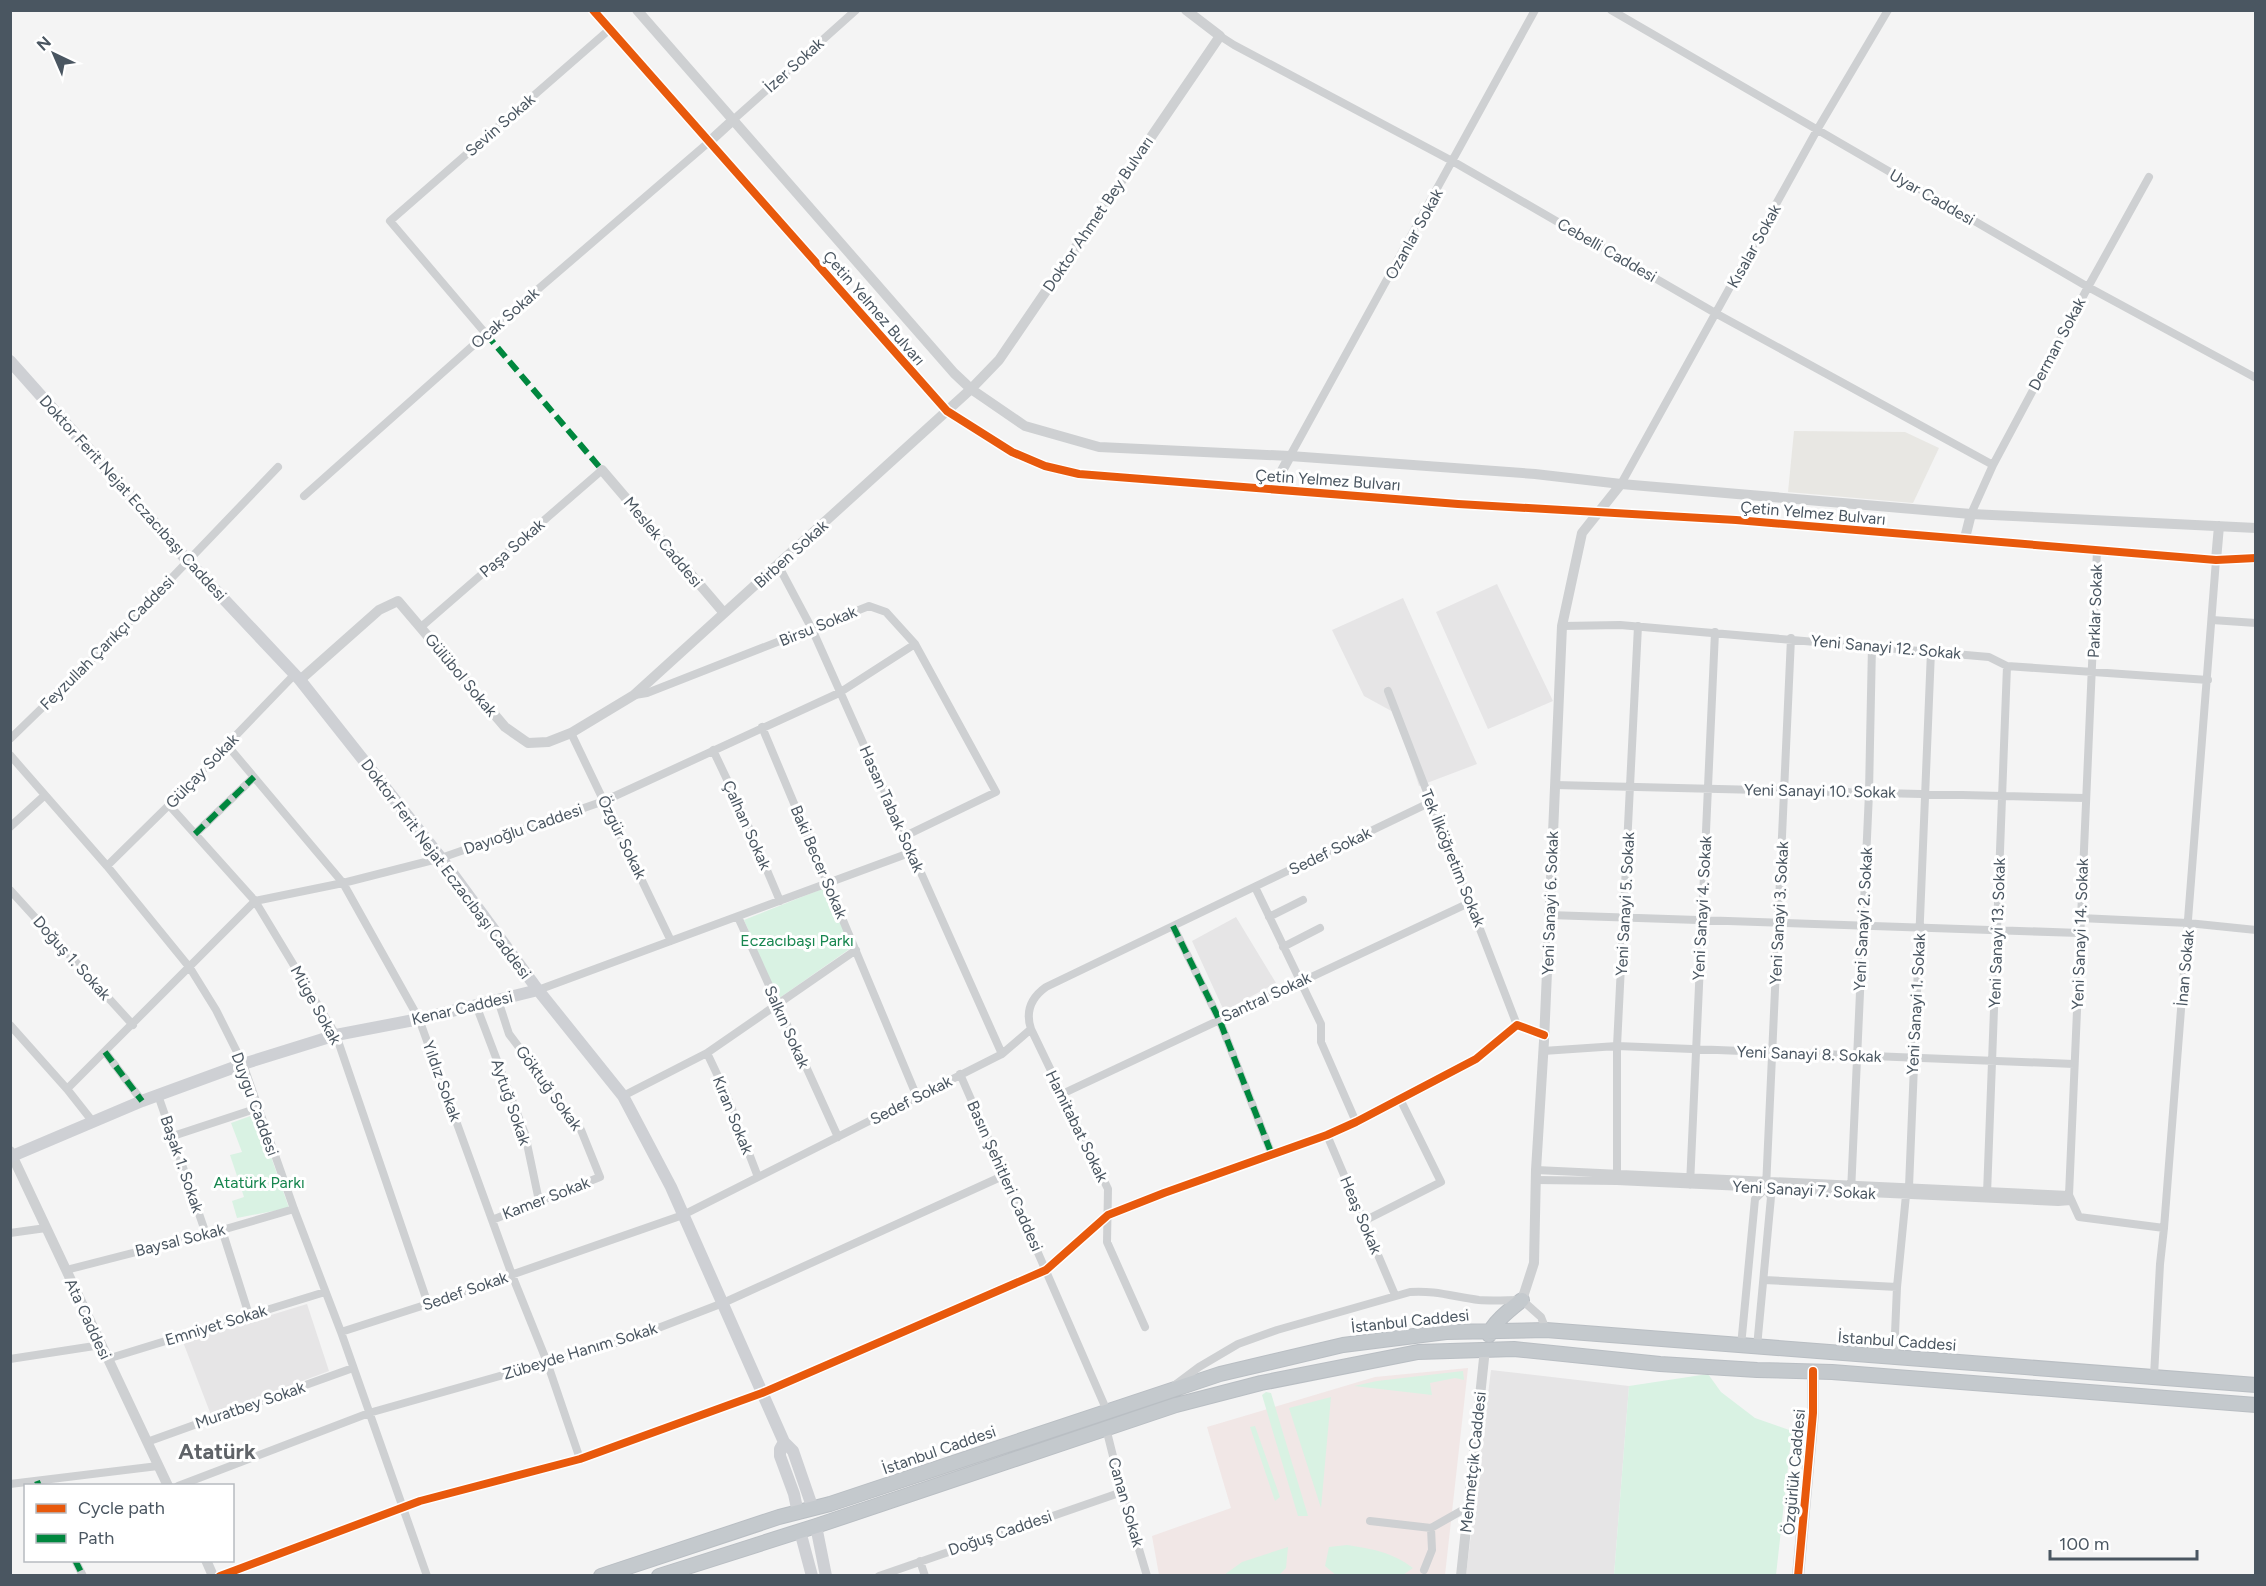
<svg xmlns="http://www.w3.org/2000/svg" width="2266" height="1586" font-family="Figtree,sans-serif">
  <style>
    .commercial { fill: #e8e7e3 }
    .education { fill: #e6e5e6 }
    .medical { fill: #f1e7e6 }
    .green { fill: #d9f2e3 }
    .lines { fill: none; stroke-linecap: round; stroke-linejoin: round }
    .trunk-casing { stroke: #b9bec3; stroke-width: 16 }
    .minor { stroke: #ced0d2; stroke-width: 8 }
    .tertiary { stroke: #ced0d2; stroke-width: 10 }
    .secondary { stroke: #ced0d4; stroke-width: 12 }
    .trunk { stroke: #c4c9cd; stroke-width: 14 }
    .quiet { stroke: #00873e; stroke-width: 6; stroke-dasharray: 12 6; stroke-linecap: butt }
    .cycleway-casing { stroke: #fff; stroke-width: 11 }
    .cycleway { stroke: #e8590c; stroke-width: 8 }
    .labels { text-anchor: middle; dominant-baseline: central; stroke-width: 6; stroke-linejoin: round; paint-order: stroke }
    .street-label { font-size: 16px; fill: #4a5661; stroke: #fff }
    .park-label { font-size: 16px; fill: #17864f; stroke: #fff }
    .district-label { font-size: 22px; font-weight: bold; fill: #5f6368; stroke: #fff }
  </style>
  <rect width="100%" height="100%" fill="#f4f4f4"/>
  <path class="commercial" d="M1794 431 1905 432 1939 448 1913 503 1788 492Z"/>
  <path class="education" d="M1497 584 1553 701 1488 729 1436 612Z
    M1403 598 1477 764 1419 786 1395 713 1364 696 1332 630Z
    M1236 917 1276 983 1224 1011 1192 941Z
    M307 1304 329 1371 211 1415 183 1342Z
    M1491 1370 1629 1386 1614 1575H1466Z"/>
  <path class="medical" d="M1468 1368 1445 1575H1159L1152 1536 1231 1508 1207 1427 1375 1377Z"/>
  <path class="green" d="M827 887 851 948 778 999 744 920Z
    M256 1114 289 1208 237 1218 232 1201 244 1197 230 1155 242 1152 231 1123Z
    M1463 1371 1464 1380 1455 1378 1430 1383 1432 1395 1354 1386 1377 1381Z
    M1708 1374 1721 1392 1755 1418 1792 1431 1776 1575H1614L1629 1386Z
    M1266 1392 1271 1393 1308 1516H1298L1262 1395Z
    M1331 1397 1321 1508 1289 1408Z
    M1255 1426 1280 1497 1275 1501 1250 1427Z
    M1347 1545C1372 1549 1392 1552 1413 1568L1403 1575 1337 1576 1325 1566 1329 1547Z
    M1288 1547 1286 1568 1279 1575H1224L1242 1562Z"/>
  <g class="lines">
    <g class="trunk-casing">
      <path id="trunk" d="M1489 1335C1492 1323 1512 1308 1522 1300
        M601 1576 779 1517 830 1504 1220 1374 1343 1345 1446 1332 1546 1330 2256 1385
        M659 1576 816 1526 1176 1405 1261 1383 1418 1352 1514 1349 1660 1364 1757 1370 1832 1372 2256 1405"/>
    </g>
    <path class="minor" d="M1611 10 2088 287 2256 378
      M1220 36 1234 45 1454 162 1717 314 1993 465
      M733 120 856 10
      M486 334 390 221 610 29
      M1290 456 1535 10
      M1621 484 1817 130 1888 10
      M304 496 486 334 709 142
      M1971 514 1993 465 2088 287 2149 177
      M2097 550 2069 1195 2079 1217 2164 1228
      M778 565 812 629 1002 1054
      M2212 620 2256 623
      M1562 626 1620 625 1989 657 2007 666 2208 680
      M421 627 602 470
      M1388 691 1517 1025
      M635 695 647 693 869 606 886 612 915 644 996 792 905 836
      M762 727 917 1097
      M571 733 671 941
      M10 739 116 636 278 467
      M227 745 343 883 419 1019 512 1275 547 1362 580 1459
      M713 750 741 809 780 901
      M10 755 107 866 190 968 216 1010 243 1064 294 1209 341 1332 427 1576
      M1555 785 2085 798
      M169 805 255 901 336 1035 428 1304
      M10 827 45 795
      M195 834 254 777
      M107 866 169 805 294 675
      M1255 887 1321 1024V1042L1356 1122
      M10 890 133 1025
      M1549 915 2080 933
      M738 917 838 1137
      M1269 917 1303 900
      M2080 918 2188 923 2256 930
      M1173 926 1219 1019 1272 1155
      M1283 947 1320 928
      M538 990 912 852
      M476 1005 525 1134 539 1201
      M10 1025 67 1089 93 1122
      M1031 1029 1108 1189 1107 1242 1145 1327
      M1543 1051 1617 1046 2074 1064
      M105 1052 142 1101
      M707 1053 725 1091 758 1177
      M960 1074 1107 1411
      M67 1089 255 901 343 883 441 858 604 801 839 693 915 644
      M1062 1094 1471 902
      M158 1095 206 1234
      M623 1096 707 1053 856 950
      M1327 1135 1395 1295
      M173 1136 258 1108
      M1536 1170 2069 1195
      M1536 1180 1617 1181 2058 1202 2071 1201
      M1617 1181V1046L1638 626
      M1690 1185 1715 632
      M1851 1192 1869 793 1872 645
      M1987 1194 2007 666
      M492 1220 600 1177 581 1130 509 1034 498 1000
      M1364 1221 1441 1182 1400 1099
      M222 1230 249 1315
      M10 1233 46 1228
      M66 1270 222 1230 294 1209
      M1764 1280 1897 1287
      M341 1332 428 1304 683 1215 1002 1054 1031 1029C1025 1011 1032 997 1046 987L1431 802
      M1741 1346 1755 1199 1766 1188
      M1757 1347 1771 1197 1766 1188 1791 638
      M1894 1357 1897 1287 1906 1195 1909 1187 1931 651
      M10 1359 101 1345
      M107 1359 325 1292
      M2154 1376 2160 1264 2164 1228 2216 560
      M1175 1385 1199 1367 1238 1344 1277 1330 1410 1292C1434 1290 1455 1297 1479 1300 1493 1301 1508 1300 1522 1300L1541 1317 1546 1330
      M762 1393 1046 1270 1108 1215 1164 1193 1327 1135 1356 1122 1476 1059 1517 1025 1544 1035
      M1106 1428 1122 1492 1147 1576
      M147 1442 353 1368
      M10 1484 158 1466
      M178 1486 369 1413 627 1340 723 1303 1005 1175
      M1370 1521 1431 1528 1468 1507
      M75 1560 83 1576
      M920 1561 925 1576
      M1424 1570 1432 1550 1431 1528
      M879 1576 1122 1492"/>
    <path class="tertiary" d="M593 10 947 411 1012 452 1045 466 1079 474 1458 504 1736 520 2216 560 2256 558
      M637 10 954 373 971 389 1025 426 1099 447 1290 456 1535 474 1621 484 1971 514 2256 528
      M709 142 733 120
      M602 470 724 613
      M1272 489 1290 456
      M1965 538 1971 514
      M2216 560 2219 526
      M300 680 379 610 398 601 505 727 528 743 548 742 571 733 634 695 971 389 999 360 1220 36 1186 10
      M10 1151 168 1486
      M1522 1300 1534 1263 1536 1170 1544 1041 1562 626 1582 533 1621 484
      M206 1560 213 1576
      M220 1576 420 1501 580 1459 762 1393
      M1461 1576 1485 1349"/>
    <path class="secondary" d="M10 361 188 561 300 680 441 858 538 990 623 1096 671 1187 784 1442 793 1451 813 1509
      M10 1157 142 1101 243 1064 336 1035 419 1019 538 990
      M784 1442 780 1449V1456L794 1494 798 1513
      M816 1526 826 1576
      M800 1531 812 1576
      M1798 1576 1813 1413V1371"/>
    <use href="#trunk" class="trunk"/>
    <path class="quiet" d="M486 334 602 470
      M195 834 254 777
      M1173 926 1219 1019 1272 1155
      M105 1052 142 1101
      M37 1481 39 1486
      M75 1560 83 1576"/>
    <g class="cycleway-casing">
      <path id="cycleway" d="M593 10 947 411 1012 452 1045 466 1079 474 1458 504 1736 520 2216 560 2256 558
        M220 1576 420 1501 580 1459 762 1393 1046 1270 1108 1215 1164 1193 1327 1135 1356 1122 1476 1059 1517 1025 1544 1035
        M1798 1576 1813 1413V1371"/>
    </g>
    <use href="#cycleway" class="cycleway"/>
  </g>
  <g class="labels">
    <g class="street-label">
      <text transform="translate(794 65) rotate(-42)">İzer Sokak</text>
      <text transform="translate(500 125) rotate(-41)">Sevin Sokak</text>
      <text transform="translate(1932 197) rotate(30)">Uyar Caddesi</text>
      <text transform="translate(1098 214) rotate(-56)">Doktor Ahmet Bey Bulvarı</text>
      <text transform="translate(1414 234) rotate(-61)">Ozanlar Sokak</text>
      <text transform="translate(1754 246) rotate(-61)">Kısalar Sokak</text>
      <text transform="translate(1607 250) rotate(30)">Cebelli Caddesi</text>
      <text transform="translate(874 308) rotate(49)">Çetin Yelmez Bulvarı</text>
      <text transform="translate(505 318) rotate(-41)">Ocak Sokak</text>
      <text transform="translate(2057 344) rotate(-62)">Derman Sokak</text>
      <text transform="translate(1328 480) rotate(4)">Çetin Yelmez Bulvarı</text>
      <text transform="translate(133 498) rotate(48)">Doktor Ferit Nejat Eczacıbaşı Caddesi</text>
      <text transform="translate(1813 513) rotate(5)">Çetin Yelmez Bulvarı</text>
      <text transform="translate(663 542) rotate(50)">Meslek Caddesi</text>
      <text transform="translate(512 548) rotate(-41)">Paşa Sokak</text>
      <text transform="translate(791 554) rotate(-42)">Birben Sokak</text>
      <text transform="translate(2095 611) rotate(-88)">Parklar Sokak</text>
      <text transform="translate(818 626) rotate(-22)">Birsu Sokak</text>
      <text transform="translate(107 643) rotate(-45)">Feyzullah Çarıkçı Caddesi</text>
      <text transform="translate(1886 647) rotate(5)">Yeni Sanayi 12. Sokak</text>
      <text transform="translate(461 675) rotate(50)">Gülübol Sokak</text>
      <text transform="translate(202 771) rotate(-46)">Gülçay Sokak</text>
      <text transform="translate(1820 791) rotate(1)">Yeni Sanayi 10. Sokak</text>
      <text transform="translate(892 809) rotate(66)">Hasan Tabak Sokak</text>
      <text transform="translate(747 825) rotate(66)">Çalhan Sokak</text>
      <text transform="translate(523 829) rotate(-19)">Dayıoğlu Caddesi</text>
      <text transform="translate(622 837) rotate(64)">Özgür Sokak</text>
      <text transform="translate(1330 851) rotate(-26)">Sedef Sokak</text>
      <text transform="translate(1453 858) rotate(68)">Tek İlköğretim Sokak</text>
      <text transform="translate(819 862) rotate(67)">Baki Becer Sokak</text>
      <text transform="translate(446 869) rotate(53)">Doktor Ferit Nejat Eczacıbaşı Caddesi</text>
      <text transform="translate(1550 903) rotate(-88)">Yeni Sanayi 6. Sokak</text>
      <text transform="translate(1625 904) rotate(-87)">Yeni Sanayi 5. Sokak</text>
      <text transform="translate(1702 908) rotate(-87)">Yeni Sanayi 4. Sokak</text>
      <text transform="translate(1779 913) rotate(-87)">Yeni Sanayi 3. Sokak</text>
      <text transform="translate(1863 919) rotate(-87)">Yeni Sanayi 2. Sokak</text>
      <text transform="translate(1997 933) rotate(-88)">Yeni Sanayi 13. Sokak</text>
      <text transform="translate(2080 934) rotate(-88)">Yeni Sanayi 14. Sokak</text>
      <text transform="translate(72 958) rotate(48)">Doğuş 1. Sokak</text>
      <text transform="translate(2185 968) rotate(-85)">İnan Sokak</text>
      <text transform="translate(1266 997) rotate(-25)">Santral Sokak</text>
      <text transform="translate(1916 1004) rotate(-87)">Yeni Sanayi 1. Sokak</text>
      <text transform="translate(316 1005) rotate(61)">Müge Sokak</text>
      <text transform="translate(462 1008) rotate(-13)">Kenar Caddesi</text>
      <text transform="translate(787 1027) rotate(66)">Salkın Sokak</text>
      <text transform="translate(1809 1054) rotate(2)">Yeni Sanayi 8. Sokak</text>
      <text transform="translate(442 1081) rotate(70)">Yıldız Sokak</text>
      <text transform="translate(549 1088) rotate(54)">Göktuğ Sokak</text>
      <text transform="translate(911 1100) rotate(-27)">Sedef Sokak</text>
      <text transform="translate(511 1102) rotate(71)">Aytuğ Sokak</text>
      <text transform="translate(255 1104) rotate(70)">Duygu Caddesi</text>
      <text transform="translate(733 1115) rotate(68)">Kıran Sokak</text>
      <text transform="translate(1077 1126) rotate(64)">Hamitabat Sokak</text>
      <text transform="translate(182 1164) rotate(71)">Başak 1. Sokak</text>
      <text transform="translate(1005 1176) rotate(66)">Basın Şehitleri Caddesi</text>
      <text transform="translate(1804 1190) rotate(3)">Yeni Sanayi 7. Sokak</text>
      <text transform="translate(546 1198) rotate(-21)">Kamer Sokak</text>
      <text transform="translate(1361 1215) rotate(67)">Heaş Sokak</text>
      <text transform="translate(180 1240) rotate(-14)">Baysal Sokak</text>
      <text transform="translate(465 1291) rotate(-19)">Sedef Sokak</text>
      <text transform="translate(88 1319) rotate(65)">Ata Caddesi</text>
      <text transform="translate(1410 1321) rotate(-6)">İstanbul Caddesi</text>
      <text transform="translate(216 1325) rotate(-17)">Emniyet Sokak</text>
      <text transform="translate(1897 1341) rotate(4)">İstanbul Caddesi</text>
      <text transform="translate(580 1351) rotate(-17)">Zübeyde Hanım Sokak</text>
      <text transform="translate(250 1405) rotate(-19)">Muratbey Sokak</text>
      <text transform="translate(939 1450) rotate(-19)">İstanbul Caddesi</text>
      <text transform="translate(1473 1462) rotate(-84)">Mehmetçik Caddesi</text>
      <text transform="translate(1794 1472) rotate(-85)">Özgürlük Caddesi</text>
      <text transform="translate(1126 1502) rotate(74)">Canan Sokak</text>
      <text transform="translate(1000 1533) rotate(-19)">Doğuş Caddesi</text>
    </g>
    <g class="park-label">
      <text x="797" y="940">Eczacıbaşı Parkı</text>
      <text x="259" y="1182">Atatürk Parkı</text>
    </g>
    <g class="district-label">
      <text x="217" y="1451">Atatürk</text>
    </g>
  </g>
  <rect width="2266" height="1586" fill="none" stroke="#4a5661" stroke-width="24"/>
  <rect x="24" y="1484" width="210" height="78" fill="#ffffff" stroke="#b7bbc0" stroke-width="1.5"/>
  <rect x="36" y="1504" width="30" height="9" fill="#e8590c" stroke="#b7bbc0" stroke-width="1.5"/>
  <text x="78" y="1514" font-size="18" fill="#4a5661">Cycle path</text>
  <rect x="36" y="1534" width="30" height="9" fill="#00873e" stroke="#b7bbc0" stroke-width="1.5"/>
  <text x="78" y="1544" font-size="18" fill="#4a5661">Path</text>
  <g transform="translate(54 54) rotate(316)" stroke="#ffffff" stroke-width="4.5" paint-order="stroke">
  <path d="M0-4.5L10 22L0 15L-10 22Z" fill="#4a5661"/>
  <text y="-9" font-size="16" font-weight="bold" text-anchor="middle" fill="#4a5661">N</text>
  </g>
  <path d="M2050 1550v9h147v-9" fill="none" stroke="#4a5661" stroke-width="3"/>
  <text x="2059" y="1550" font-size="18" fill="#4a5661" stroke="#ffffff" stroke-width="4.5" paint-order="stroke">100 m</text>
</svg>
